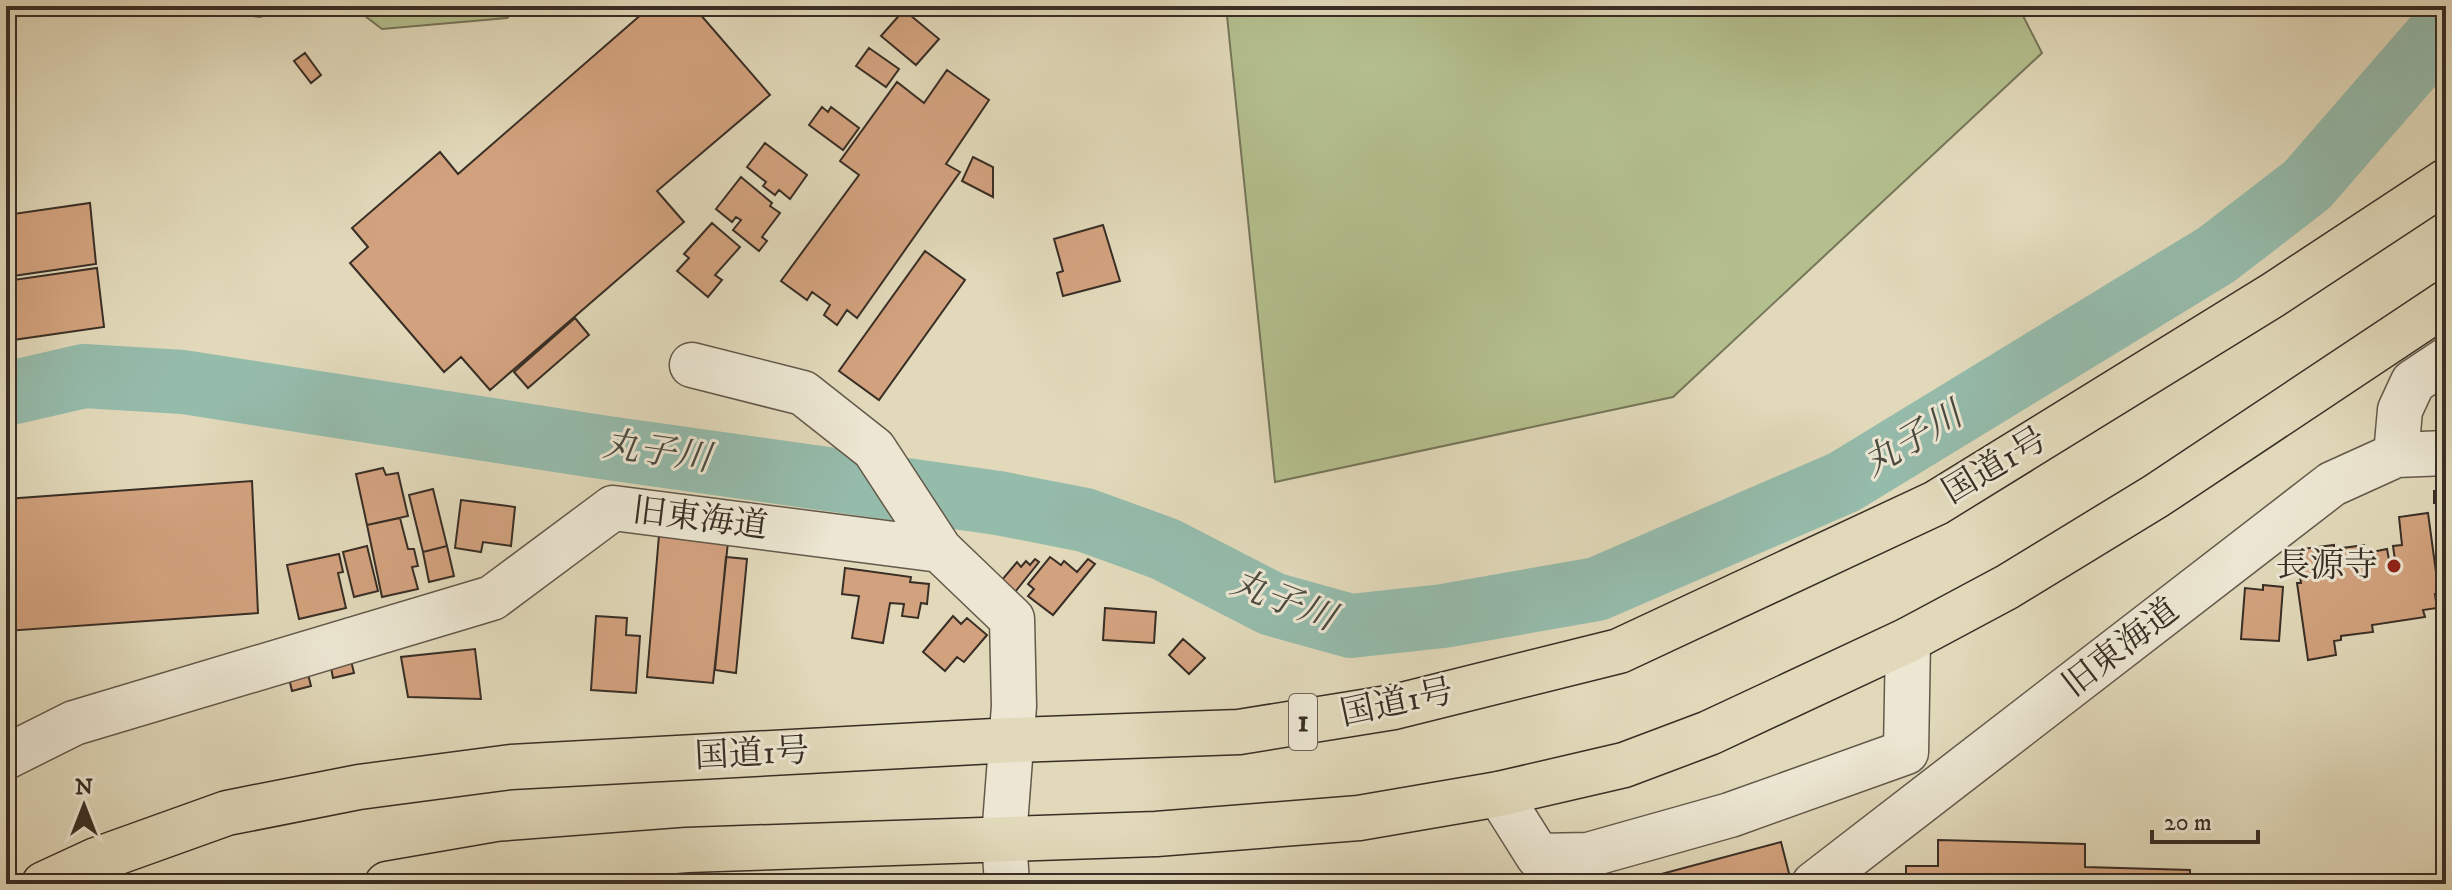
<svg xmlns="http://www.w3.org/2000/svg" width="2452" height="890" font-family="'IM FELL DW Pica','Noto Serif JP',serif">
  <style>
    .green { fill: #b4bf8e; stroke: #76765a; stroke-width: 2 }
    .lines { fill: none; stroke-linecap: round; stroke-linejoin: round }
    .river { stroke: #95bbab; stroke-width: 64 }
    .building { fill: #d2a27e; stroke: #392e25; stroke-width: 2 }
    .minor-casing { stroke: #63594a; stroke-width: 47 }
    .highway-casing { stroke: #392e25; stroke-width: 47 }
    .minor { stroke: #ece6d2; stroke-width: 44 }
    .highway { stroke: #e1d9ba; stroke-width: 44 }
    .poi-dot { fill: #8f2418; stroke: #ece6d2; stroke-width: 3 }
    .labels { text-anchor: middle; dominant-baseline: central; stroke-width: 6; stroke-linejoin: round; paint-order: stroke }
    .shield { fill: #ece6d2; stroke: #6f6559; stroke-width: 2 }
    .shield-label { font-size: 32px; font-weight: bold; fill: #392e25 }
    .street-label { font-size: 34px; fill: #392e25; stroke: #ece6d2 }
    .poi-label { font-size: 34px; fill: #392e25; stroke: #ece6d2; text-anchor: end }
    .water-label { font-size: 36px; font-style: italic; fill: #4b4a40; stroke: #ece6d2 }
  </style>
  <rect width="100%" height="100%" fill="#e1d9ba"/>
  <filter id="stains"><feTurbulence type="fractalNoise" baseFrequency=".0025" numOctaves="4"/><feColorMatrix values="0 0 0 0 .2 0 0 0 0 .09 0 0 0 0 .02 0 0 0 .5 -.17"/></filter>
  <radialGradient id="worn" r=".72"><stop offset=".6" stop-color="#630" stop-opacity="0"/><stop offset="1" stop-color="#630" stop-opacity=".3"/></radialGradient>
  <path class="green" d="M185 6H292L260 17Z
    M352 6H522L507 18 382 29Z
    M1226 6H2018L2042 53 1673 397 1275 482Z"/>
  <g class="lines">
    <path class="river" d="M6 394 84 376 183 382 601 447 998 503 1085 520 1165 549 1272 604 1351 626 1443 616 1597 589 1844 482 2216 255 2307 185 2446 25"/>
  </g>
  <path class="building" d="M651 6H693L770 95 657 191 684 222 490 390 461 357 444 372 350 263 368 247 352 228 440 152 458 174Z
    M730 6H749L739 15Z
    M904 10 939 39 916 65 881 36Z
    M869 48 899 69 886 87 856 66Z
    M305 53 321 75 311 83 294 61Z
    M947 70 989 100 946 164 960 172 857 318 847 310 837 325 824 315 830 305 812 292 807 300 781 281 859 175 840 161 897 82 924 103Z
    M822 107 828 112 831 107 859 128 843 150 809 125Z
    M765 143 807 175 790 199 779 190 775 195 763 186 766 182 747 167Z
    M973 157 993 167V197L962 181Z
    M741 177 772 203 770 206 780 213 762 237 767 241 759 251 733 230 741 220 736 217 732 222 716 209Z
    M90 203 96 264 6 277V215Z
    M712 223 740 247 715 275 722 280 708 297 677 271 689 258 684 254Z
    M1103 225 1120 281 1063 296 1057 273 1063 271 1054 239Z
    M925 251 965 280 879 400 839 371Z
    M97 268 104 327 6 341V281Z
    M575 318 589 335 528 388 514 372Z
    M383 468 386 475 398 473 408 516 367 525 356 474Z
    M252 481 258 613 6 631V499Z
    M433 489 447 546 423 552 409 495Z
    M2434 491H2446V503H2434Z
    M461 500 515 507 511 546 483 542 481 552 455 548Z
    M2428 513 2439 594H2435L2437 608 2423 610 2425 617 2372 625 2373 632 2341 636V640L2334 641 2336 655 2308 660 2297 583H2301L2298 562 2304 561 2302 549 2334 545V549L2364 545 2367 562 2374 561 2372 552 2387 549 2389 560H2395L2393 546 2402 545 2399 517Z
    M400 518 408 549H414L418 566 412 567 418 589 382 597 367 525Z
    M659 535 728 542 713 683 647 677Z
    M367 546 378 591 354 597 343 552Z
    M447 546 454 576 429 582 423 552Z
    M339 554 343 572 338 573 346 608 299 619 287 565Z
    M726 557 747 559 736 673 715 670Z
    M1050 557 1061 565 1064 561 1077 572 1088 559 1095 564 1053 615 1028 596 1034 589 1028 584Z
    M1035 559 1039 562 1015 592 1001 581 1017 562 1021 567 1026 561 1030 565Z
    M845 568 911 577 910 582 929 584 927 604 921 603 918 618 902 616 904 604 890 603 883 643 852 638 859 596 842 594Z
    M2263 585 2283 587 2279 641 2241 639 2245 588 2263 590Z
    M1105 608 1156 612 1154 643 1103 640Z
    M596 616 627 618 626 635 640 636 636 693 591 690Z
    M953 616 961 624 967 618 987 635 964 662 957 657 945 671 923 652Z
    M1183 639 1205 658 1189 674 1169 655Z
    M475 649 481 699 408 697 401 657Z
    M349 652 354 673 333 678 329 657Z
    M305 662 311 686 292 691 286 666Z
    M1938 840 2085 844V867L2190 870V884H1906V866H1938Z
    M1781 842 1791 881 1782 884H1624Z"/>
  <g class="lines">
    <g class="minor-casing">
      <path id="minor" d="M692 365 803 393 874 449 940 550
        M2396 455 2400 410 2413 382 2446 360
        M6 757 74 723 492 598 613 508 940 550 1012 619 1014 706 1004 838 1007 884
        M1499 794 1538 856 1588 855 1730 815 1906 752 1908 640
        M1814 884 2332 484 2396 455 2446 453"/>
    </g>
    <g class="highway-casing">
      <path id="highway" d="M44 884 96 860 227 813 359 787 511 767 1013 740 1239 732 1394 707 1619 651 1936 503 2273 295 2446 181
        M387 884 503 864 687 850 1156 834 1359 818 1499 794 1624 765 1709 733 1908 640 2007 587 2156 496 2446 303"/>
    </g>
    <use href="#minor" class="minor"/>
    <use href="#highway" class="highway"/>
  </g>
  <circle class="poi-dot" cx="2394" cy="566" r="8"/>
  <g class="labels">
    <rect class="shield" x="1289" y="694" width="28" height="56" rx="6"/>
    <g class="shield-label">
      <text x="1303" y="722">1</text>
    </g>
    <g class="street-label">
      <text transform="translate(1995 466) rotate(-31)">国道1号</text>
      <text transform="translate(700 519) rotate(7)">旧東海道</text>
      <text transform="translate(2121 648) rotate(-38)">旧東海道</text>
      <text transform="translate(1397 703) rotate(-12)">国道1号</text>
      <text transform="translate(752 754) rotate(-3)">国道1号</text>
    </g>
    <g class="poi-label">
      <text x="2378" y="566">長源寺</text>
    </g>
    <g class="water-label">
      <text transform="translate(1913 440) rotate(-31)">丸子川</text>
      <text transform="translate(657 452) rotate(8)">丸子川</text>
      <text transform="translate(1283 601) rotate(21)">丸子川</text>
    </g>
  </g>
  <rect width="2452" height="890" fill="none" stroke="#e1d9ba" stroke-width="32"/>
  <rect x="8" y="8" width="2436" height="874" fill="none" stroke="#392e25" stroke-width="4"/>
  <rect x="16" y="16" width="2420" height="858" fill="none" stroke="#392e25" stroke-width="2"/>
  <g transform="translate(84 806)" stroke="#ece6d2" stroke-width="6" paint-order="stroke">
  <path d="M0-6L14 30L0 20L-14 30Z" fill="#392e25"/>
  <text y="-12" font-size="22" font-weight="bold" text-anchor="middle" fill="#392e25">N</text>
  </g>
  <path d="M2152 830v12h106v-12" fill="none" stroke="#392e25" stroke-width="4"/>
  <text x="2164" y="830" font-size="24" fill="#392e25" stroke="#ece6d2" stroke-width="6" paint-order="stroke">20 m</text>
  <rect width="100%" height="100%" filter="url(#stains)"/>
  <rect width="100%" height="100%" fill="url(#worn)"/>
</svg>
